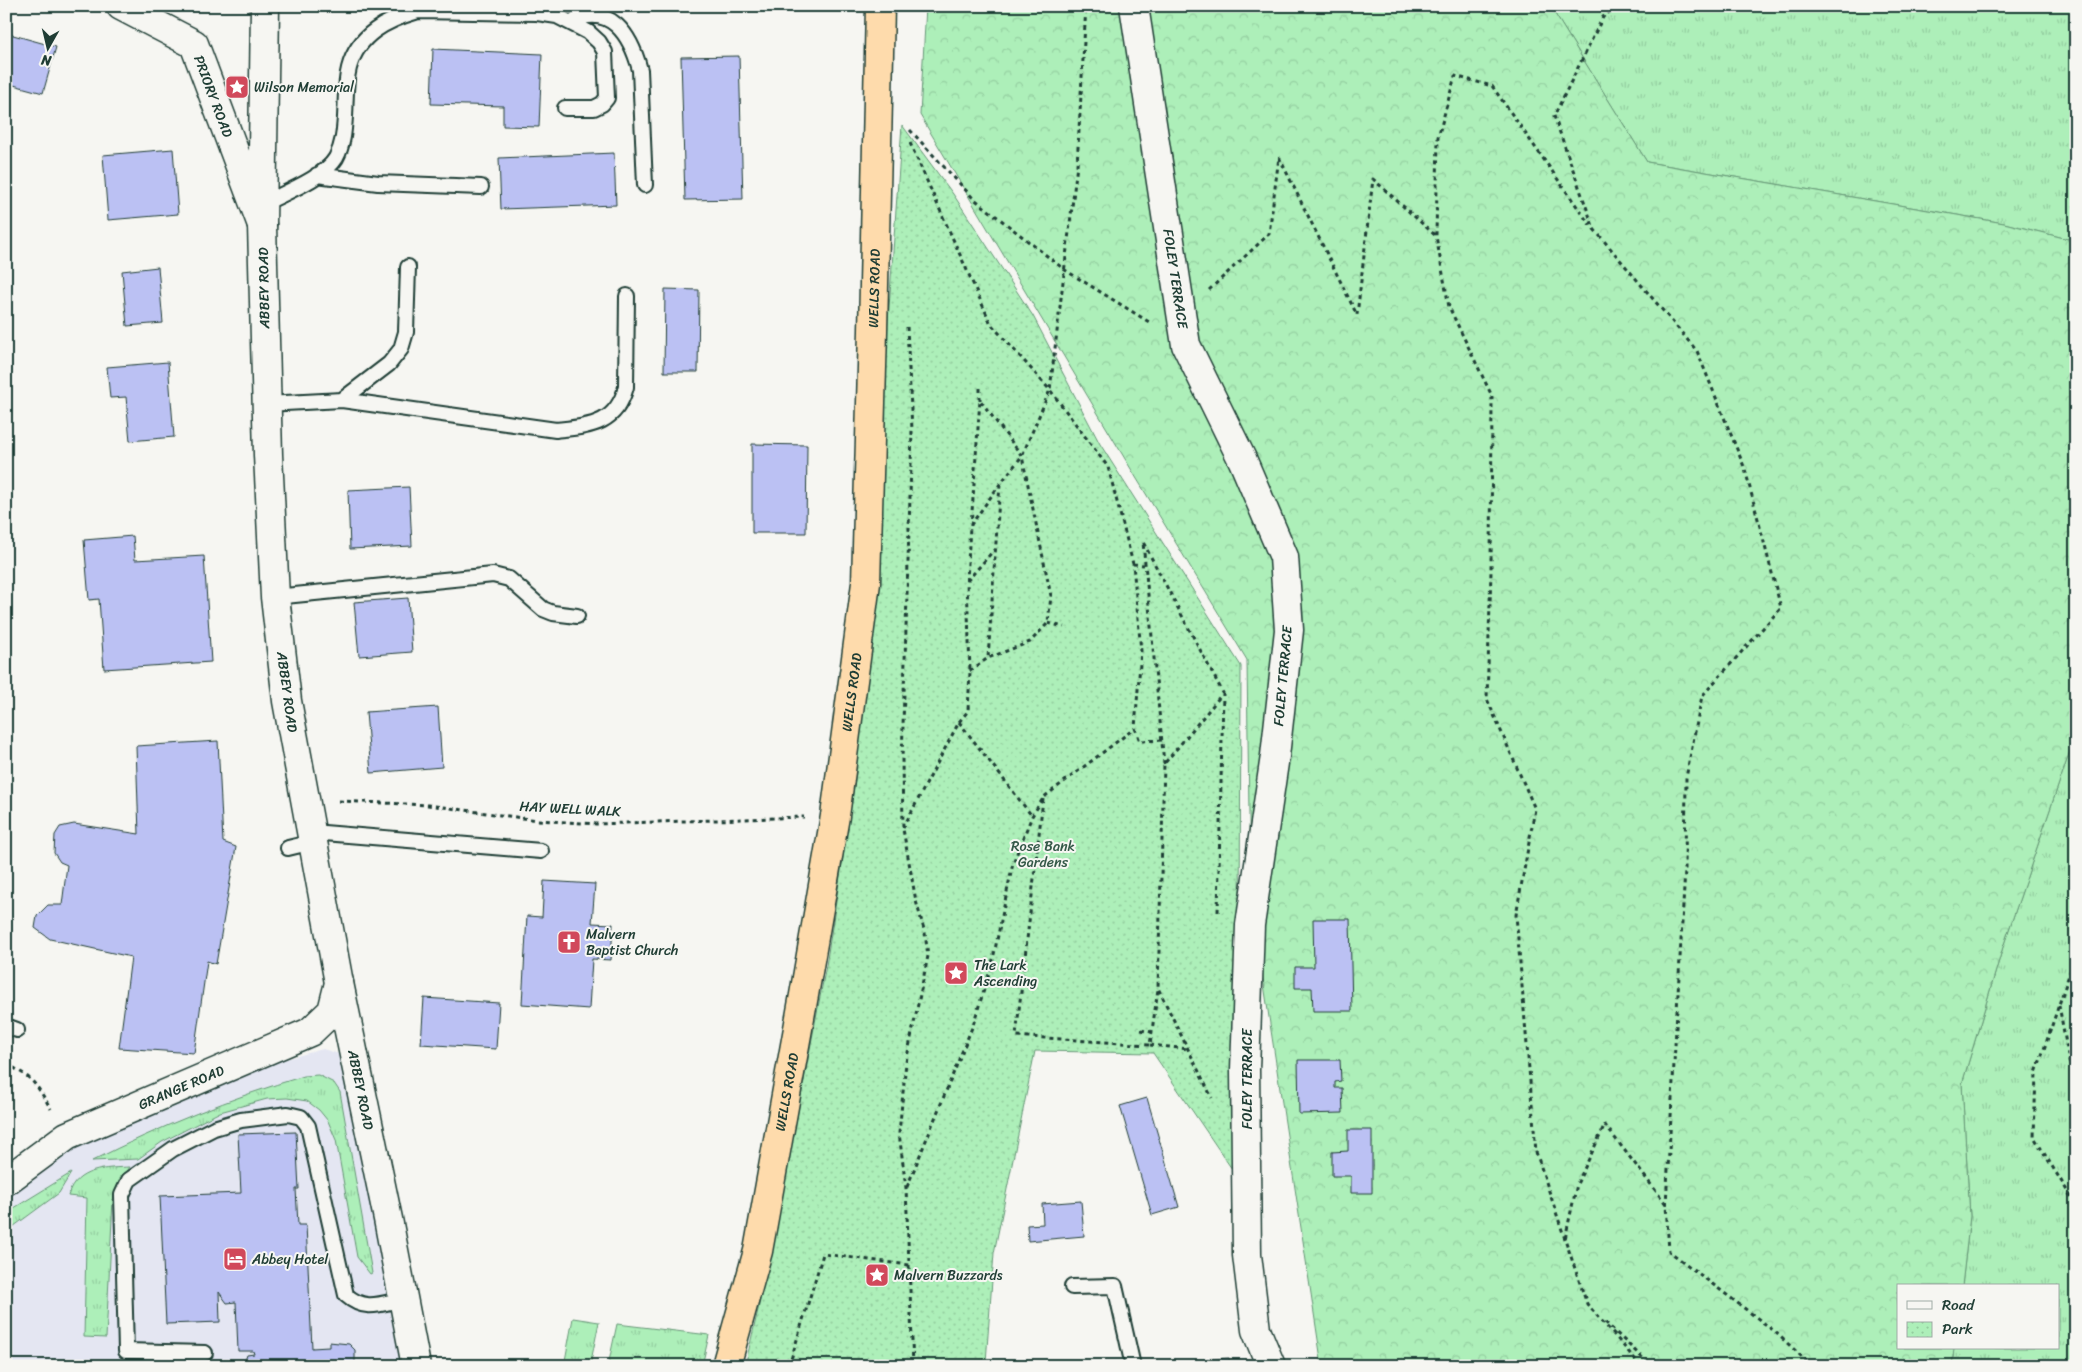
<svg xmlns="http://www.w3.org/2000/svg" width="2082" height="1372" font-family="Sriracha,sans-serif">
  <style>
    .built { fill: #e4e6f2 }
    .grass { fill: url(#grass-tufts); stroke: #669676 }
    .forest { fill: url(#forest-crowns); stroke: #669676 }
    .park { fill: url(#park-dots); stroke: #669676 }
    .building { fill: #bbc1f3; stroke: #1f3d34 }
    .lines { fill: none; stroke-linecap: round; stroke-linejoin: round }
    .service-casing { stroke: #1f3d34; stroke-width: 18 }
    .minor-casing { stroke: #1f3d34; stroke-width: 31 }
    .tertiary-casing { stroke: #1f3d34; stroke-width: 31 }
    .trunk-casing { stroke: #1f3d34; stroke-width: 31 }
    .path { stroke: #1f3d34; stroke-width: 3; stroke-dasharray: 4 4; stroke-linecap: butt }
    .service { stroke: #f6f6f2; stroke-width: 14 }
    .minor { stroke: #f6f6f2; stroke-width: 28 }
    .tertiary { stroke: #f6f6f2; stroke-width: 28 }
    .trunk { stroke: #fedbac; stroke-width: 28 }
    .labels { text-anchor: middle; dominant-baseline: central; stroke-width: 4; stroke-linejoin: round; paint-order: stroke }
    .poi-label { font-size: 14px; fill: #1f3d34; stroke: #f6f6f2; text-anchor: start }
    .street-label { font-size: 14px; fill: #1f3d34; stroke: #f6f6f2 }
    .park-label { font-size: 14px; fill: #345848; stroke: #f6f6f2 }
  </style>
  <defs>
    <pattern id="grass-tufts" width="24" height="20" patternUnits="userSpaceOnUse" patternTransform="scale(1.25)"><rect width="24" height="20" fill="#adefb9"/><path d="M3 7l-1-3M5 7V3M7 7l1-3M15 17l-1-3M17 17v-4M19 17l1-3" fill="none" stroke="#94cea0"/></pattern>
    <pattern id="forest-crowns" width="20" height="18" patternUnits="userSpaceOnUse" patternTransform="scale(1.25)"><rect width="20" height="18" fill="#adefb9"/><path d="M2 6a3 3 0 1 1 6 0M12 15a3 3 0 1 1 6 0" fill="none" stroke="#94cea0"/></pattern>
    <pattern id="park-dots" width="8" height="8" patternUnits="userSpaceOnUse" patternTransform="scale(1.25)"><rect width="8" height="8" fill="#adefb9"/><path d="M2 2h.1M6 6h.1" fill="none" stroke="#94cea0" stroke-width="1.8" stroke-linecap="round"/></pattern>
  </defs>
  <rect width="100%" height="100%" fill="#f6f6f2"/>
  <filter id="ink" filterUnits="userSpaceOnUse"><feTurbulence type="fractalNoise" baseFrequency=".02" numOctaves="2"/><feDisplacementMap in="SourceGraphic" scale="10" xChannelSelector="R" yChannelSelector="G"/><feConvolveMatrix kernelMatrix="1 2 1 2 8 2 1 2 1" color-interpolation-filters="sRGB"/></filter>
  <g filter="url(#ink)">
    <path class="built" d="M323 1049 355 1059 427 1366H6V1191L45 1162 141 1111 223 1076Z"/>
    <path class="grass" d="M1550 6H2076V241L2004 223 1647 162Z
      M2076 739V1366H1952L1954 1348H2058V1286H1962L1970 1216 1962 1084 2003 947 2069 754Z
      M318 1075 334 1083 340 1092 372 1273 370 1274 357 1257 336 1140 328 1121 319 1110 307 1101 287 1098 267 1099 220 1112 162 1142 138 1159 92 1161C161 1126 230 1098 304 1076Z
      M130 1167 117 1186 113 1199 106 1338 84 1337 87 1198 68 1196C76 1168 106 1168 130 1167Z
      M71 1173 59 1193 6 1232V1213Z
      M573 1318 599 1322 590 1366H564Z
      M617 1324 709 1335 702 1366H608Z"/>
    <path class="forest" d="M926 6H1550L1647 162 2004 223 2076 241V739L2069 754 2003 947 1962 1084 1970 1216 1962 1286H1898V1348H1954L1952 1366H1322L1250 892 1247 660 1137 479 920 115Z"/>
    <path class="park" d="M902 125 953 194 1033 316 1100 444 1241 666 1240 930 1236 1175 1153 1053 1035 1051 994 1253 986 1362 993 1366H745L758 1310 788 1163 826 966 856 773Z"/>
    <path class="building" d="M6 33 56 47 43 93 6 83Z
      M433 49 542 54 539 127 503 126V106L431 104Z
      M739 56 743 199 685 200 681 57Z
      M173 149 178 214 108 220 103 155Z
      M614 153 616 205 501 209 499 158Z
      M158 267 163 323 127 326 122 271Z
      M665 289 699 290 698 372H664Z
      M168 362 174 437 130 441 126 397 110 398 107 367Z
      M752 444 807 445 806 533H752Z
      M409 487 412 546 350 549 348 490Z
      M133 536 135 560 204 556 211 662 104 669 99 599 89 600 84 540Z
      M408 598 412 652 359 656 354 602Z
      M438 707 442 767 371 773 366 712Z
      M218 741 223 842 236 847 216 964 207 961 194 1053 119 1048 131 957 50 939 35 928 37 916 48 905H62L67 865 60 862 54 853 55 835 60 827 74 824 139 834 136 746Z
      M544 881 595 884 592 923 613 924 611 960 592 959 589 1009 522 1004 527 916 542 917Z
      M1313 919H1350L1352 1011H1313L1312 988H1295V967H1314Z
      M424 998 499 1003 496 1049 421 1044Z
      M1298 1060H1340L1341 1081 1335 1082V1088H1342L1343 1113 1299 1114Z
      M1147 1098 1179 1207 1152 1215 1120 1106Z
      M1348 1130H1372V1193H1351V1176H1332V1152L1348 1151Z
      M296 1132 299 1189H296L298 1225H306L312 1348 329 1347V1342L349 1344 355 1350V1366H243L247 1355 254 1354 253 1351H238L236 1302 227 1303 219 1292 220 1322 166 1324 160 1196 241 1193 238 1134Z
      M1081 1201 1084 1236 1028 1241 1027 1225 1043 1224 1042 1204Z
      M1229 1358 1230 1366H1197V1360Z"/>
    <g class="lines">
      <g class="service-casing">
        <path id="service" d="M571 22C610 1 631 36 640 70L645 185
          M317 175 378 183 481 187
          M263 204C284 193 324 178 336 158 343 145 344 132 345 117 346 102 345 83 349 68 358 34 387 20 418 11L537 13 557 16 588 32 599 42 605 52 607 98 602 104 594 108H565
          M342 400 389 364 401 349 406 332 408 267
          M266 404 342 400 556 430C590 426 616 425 626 387L627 296
          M275 597 493 575 509 579 543 609 553 613 577 616
          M312 832 541 851
          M288 848 313 842
          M6 1026 17 1030
          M1072 1287 1115 1286 1133 1366
          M205 1353 126 1351 122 1195 129 1180 173 1149 214 1128 241 1120 288 1114 301 1117 308 1126 346 1295C365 1312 380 1304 403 1299"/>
      </g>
      <g class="minor-casing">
        <g id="minor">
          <path id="s1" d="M121 6 194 44 262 225"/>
          <path id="s2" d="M1134 6 1186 345 1243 461 1284 557 1289 630 1275 756 1250 925 1245 1070 1247 1255 1256 1330 1271 1366"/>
          <path id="s3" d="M339 983 388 1219 416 1366"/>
        </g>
      </g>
      <g class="tertiary-casing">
        <g id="tertiary">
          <path id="s4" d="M6 1181 67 1136 310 1032 332 1011 339 983 287 701 275 597 268 455 262 225 265 6"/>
        </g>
      </g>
      <g class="trunk-casing">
        <g id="trunk">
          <path id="s5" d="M726 1366 758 1251 804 995 835 816 866 583 873 331 880 6"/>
        </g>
      </g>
      <path class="path" d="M1617 6 1603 17 1554 116 1594 229 1697 351 1745 469 1781 608 1702 696 1686 778 1685 870 1666 1204 1669 1251 1773 1330 1812 1366
        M910 130 973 198 1065 270 1149 322
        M910 143 991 324 1050 390 1108 467 1133 564 1141 651 1135 728 1140 741 1163 740
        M1209 290 1269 234 1279 157 1357 315 1373 179 1436 236
        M907 327 912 430 902 759 903 829 916 901 925 933 928 956 906 1062 899 1133 906 1188 913 1366
        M980 400V388
        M971 526 980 400 1022 456 1051 596 1048 623 1030 642 988 658
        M1133 564 1144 565
        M967 581 994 550
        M1048 623 1064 627
        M970 671 988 658 1000 484
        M959 722 1032 816
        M1164 764 1143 542 1223 693 1164 764 1158 988 1212 1098
        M1043 799 1016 1036 1150 1045 1158 989
        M339 801 428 805 537 820 596 824 804 817
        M903 828 959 722 968 711 970 672 967 581 970 526 1000 484 1022 456 1050 390 1077 165 1086 6
        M1218 912 1223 694
        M2076 954 2036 1073 2034 1137 2076 1205
        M2059 1005 2070 1066 2076 1075
        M1141 1030 1152 1032
        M1150 1045 1189 1049
        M6 1064C33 1077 36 1084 51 1109
        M907 1187 973 1025 992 964 1013 863 1032 816 1044 797 1135 728
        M1565 1239 1536 1152 1516 915 1535 809 1487 699 1491 571 1492 396 1449 307 1436 236 1438 137 1455 76 1492 86 1590 225
        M1605 1322 1651 1366
        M789 1366 823 1254 910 1265
        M1641 1366 1587 1304 1565 1239 1577 1184 1605 1125 1666 1204"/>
      <use href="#service" class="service"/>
      <use href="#minor" class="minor"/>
      <use href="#tertiary" class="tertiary"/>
      <use href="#trunk" class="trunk"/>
    </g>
  </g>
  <defs>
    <g id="sight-square" transform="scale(1.25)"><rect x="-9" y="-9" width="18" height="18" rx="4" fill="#d1495b" stroke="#f6f6f2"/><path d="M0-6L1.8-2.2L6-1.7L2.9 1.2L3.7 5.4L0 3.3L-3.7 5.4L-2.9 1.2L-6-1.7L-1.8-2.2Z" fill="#fff"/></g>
    <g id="church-square" transform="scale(1.25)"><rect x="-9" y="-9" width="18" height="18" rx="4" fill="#d1495b" stroke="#f6f6f2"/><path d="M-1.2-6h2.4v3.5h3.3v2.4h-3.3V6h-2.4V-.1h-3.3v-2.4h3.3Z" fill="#fff"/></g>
    <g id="hotel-square" transform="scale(1.25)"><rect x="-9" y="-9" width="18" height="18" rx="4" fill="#d1495b" stroke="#f6f6f2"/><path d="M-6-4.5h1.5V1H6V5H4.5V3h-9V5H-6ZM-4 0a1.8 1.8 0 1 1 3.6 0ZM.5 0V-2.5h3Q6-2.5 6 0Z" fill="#fff"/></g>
  </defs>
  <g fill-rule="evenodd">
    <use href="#sight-square" x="237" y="87"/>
    <use href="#church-square" x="569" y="942"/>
    <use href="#sight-square" x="956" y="973"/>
    <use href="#hotel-square" x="235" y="1259"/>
    <use href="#sight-square" x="877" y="1275"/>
  </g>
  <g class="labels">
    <g class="poi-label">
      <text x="254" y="87">Wilson Memorial</text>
      <text x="586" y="934">Malvern<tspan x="586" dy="16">Baptist Church</tspan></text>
      <text x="974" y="965">The Lark<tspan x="974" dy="16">Ascending</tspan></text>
      <text x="252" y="1259">Abbey Hotel</text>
      <text x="894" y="1275">Malvern Buzzards</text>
    </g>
    <g class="street-label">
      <text stroke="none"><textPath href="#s1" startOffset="138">PRIORY ROAD</textPath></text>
      <text stroke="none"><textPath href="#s2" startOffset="276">FOLEY TERRACE</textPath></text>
      <text transform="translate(264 288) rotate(-91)">ABBEY ROAD</text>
      <text stroke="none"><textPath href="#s5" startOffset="1091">WELLS ROAD</textPath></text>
      <text transform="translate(1283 676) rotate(-85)">FOLEY TERRACE</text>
      <text stroke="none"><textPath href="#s5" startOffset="686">WELLS ROAD</textPath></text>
      <text transform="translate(287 692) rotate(82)">ABBEY ROAD</text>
      <text transform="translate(570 809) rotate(3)">HAY WELL WALK</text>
      <text transform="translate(1247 1079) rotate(-90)">FOLEY TERRACE</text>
      <text stroke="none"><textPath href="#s4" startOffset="200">GRANGE ROAD</textPath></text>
      <text stroke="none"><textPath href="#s3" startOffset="109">ABBEY ROAD</textPath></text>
      <text stroke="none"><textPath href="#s5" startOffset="281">WELLS ROAD</textPath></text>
    </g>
    <g class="park-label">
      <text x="1043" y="846">Rose Bank<tspan x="1043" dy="16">Gardens</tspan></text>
    </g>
  </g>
  <rect width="2082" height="1372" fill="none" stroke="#f6f6f2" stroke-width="25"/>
  <rect x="12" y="12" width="2057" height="1347" fill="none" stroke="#1f3d34" stroke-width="2" filter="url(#ink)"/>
  <rect x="1897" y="1284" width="162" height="65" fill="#f6f6f2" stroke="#a0aca6"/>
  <rect x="1907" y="1301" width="25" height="8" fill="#f6f6f2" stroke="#a0aca6"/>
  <text x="1942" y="1310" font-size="15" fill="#1f3d34">Road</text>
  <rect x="1907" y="1322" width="25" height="15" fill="url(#park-dots)" stroke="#a0aca6"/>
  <text x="1942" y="1334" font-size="15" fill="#1f3d34">Park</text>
  <g transform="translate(48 48) rotate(188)" stroke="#f6f6f2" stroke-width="4" paint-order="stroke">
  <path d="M0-4L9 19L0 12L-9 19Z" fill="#1f3d34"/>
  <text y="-8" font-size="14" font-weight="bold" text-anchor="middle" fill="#1f3d34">N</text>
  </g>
</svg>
